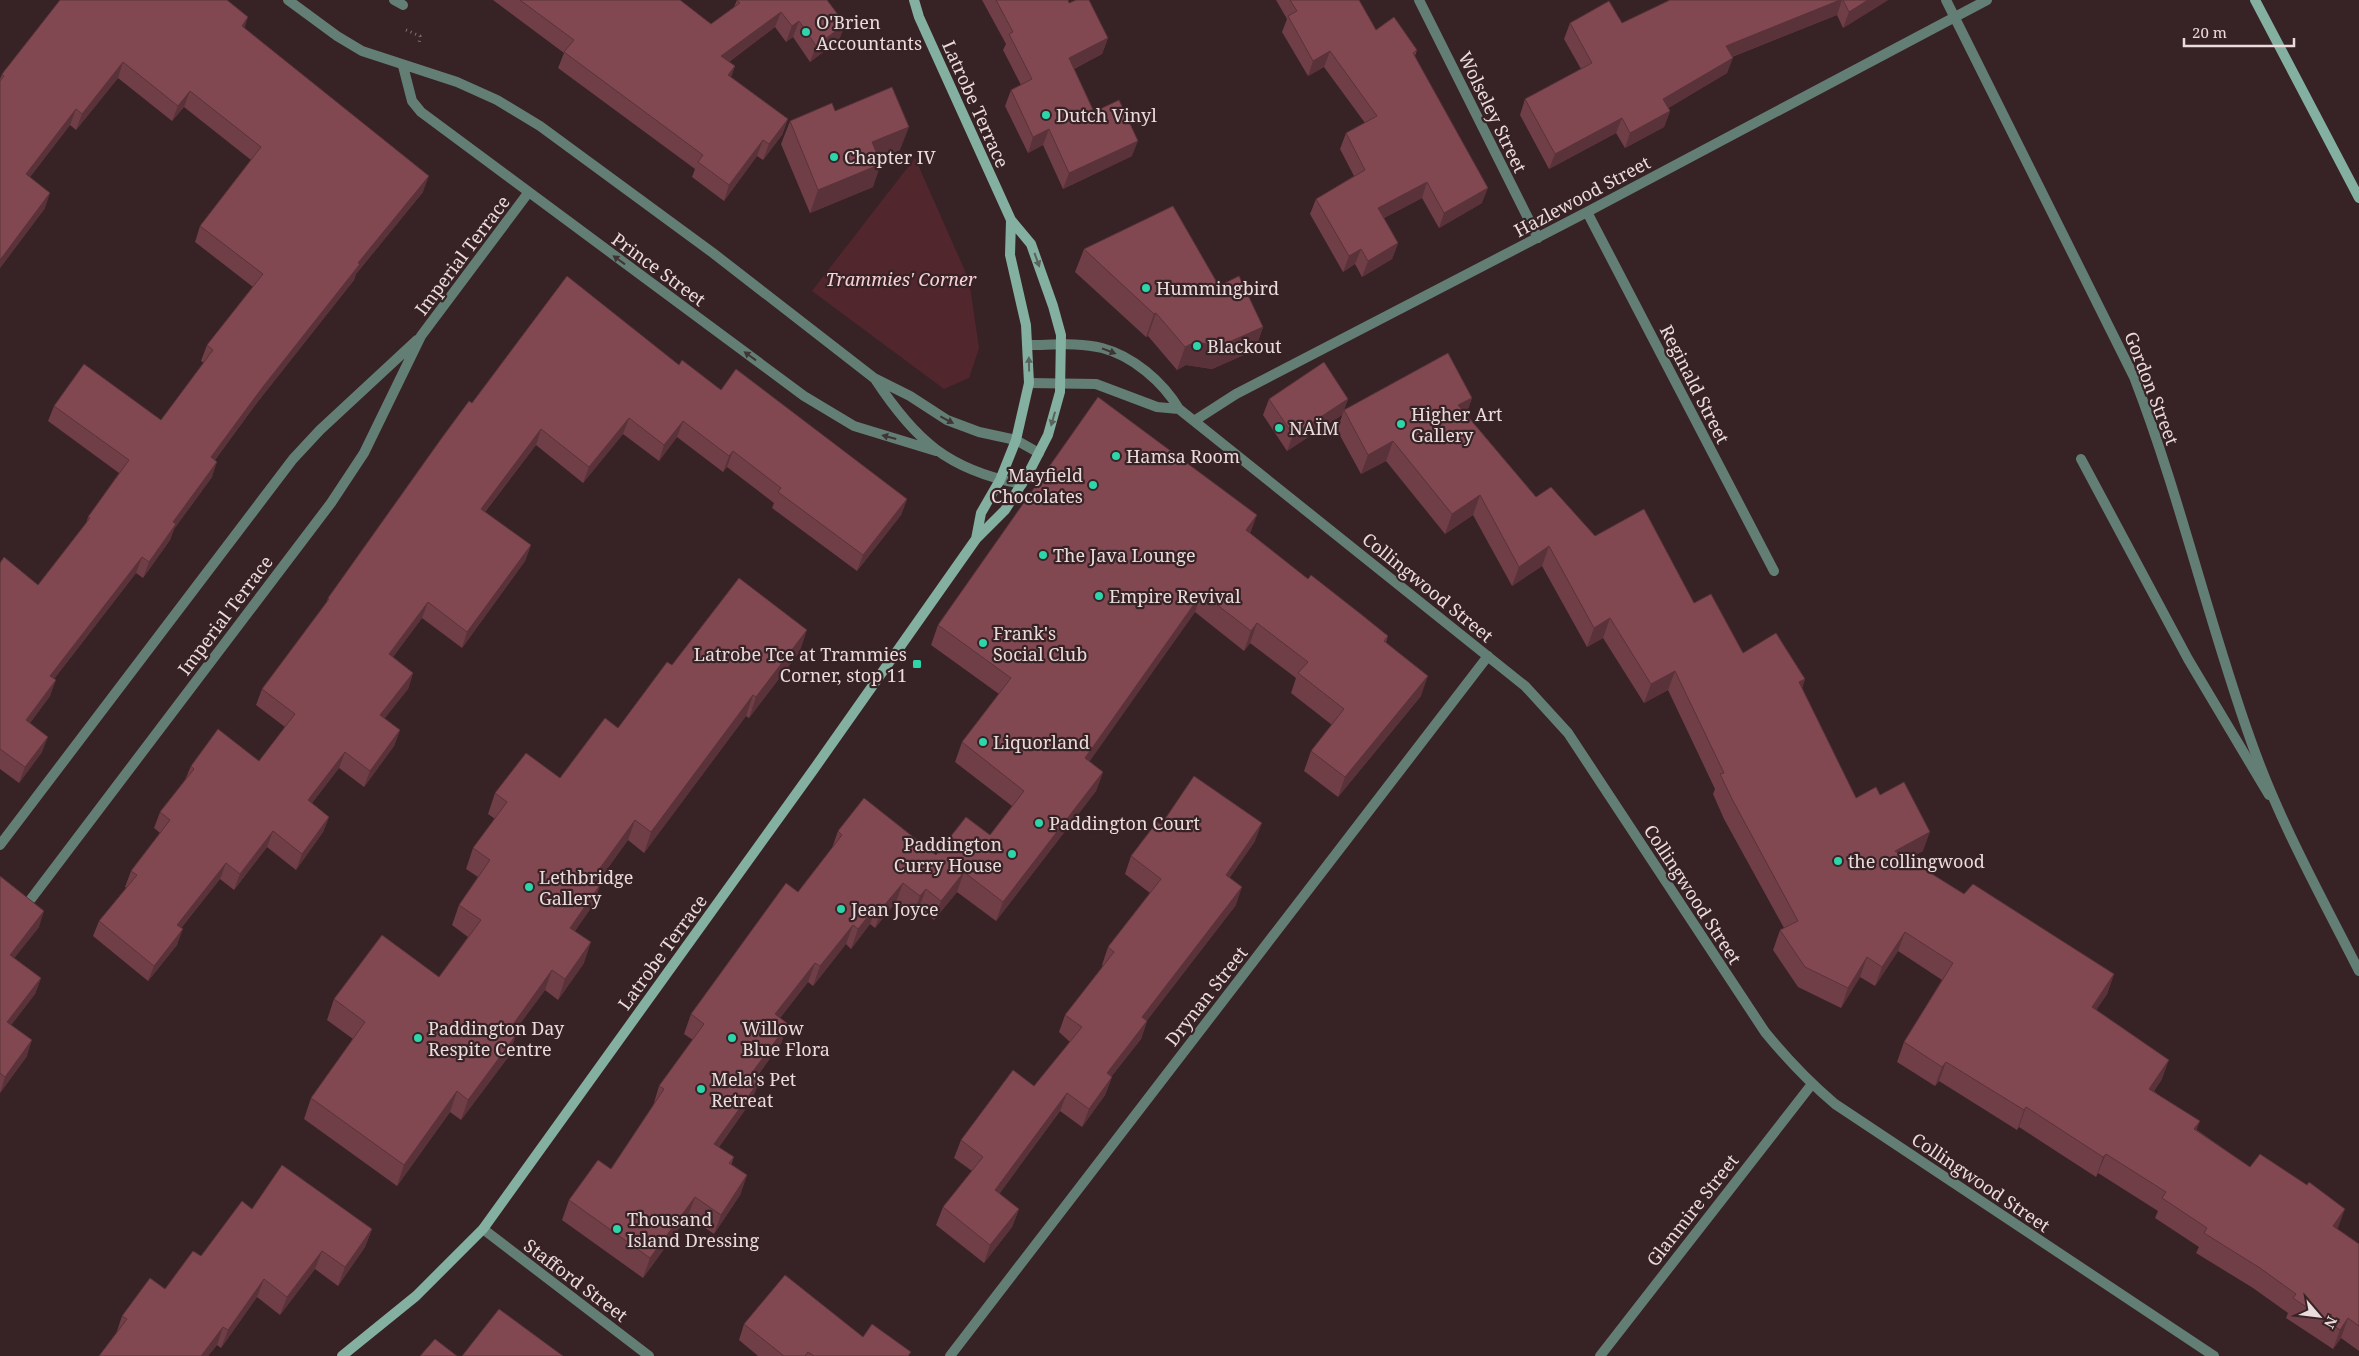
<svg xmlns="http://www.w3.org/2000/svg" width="2359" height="1356" font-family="'Noto Serif',serif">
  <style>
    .green { fill: #52262d }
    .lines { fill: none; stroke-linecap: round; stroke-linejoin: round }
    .path { stroke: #837173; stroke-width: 3; stroke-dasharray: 1 4; stroke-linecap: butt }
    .lane { stroke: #637f75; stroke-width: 10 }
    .street { stroke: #637f75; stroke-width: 10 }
    .secondary { stroke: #83b0a0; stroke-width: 10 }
    .wall { fill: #6f3e46 }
    .shaded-wall { fill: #5a3239 }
    .building { fill: #814851; stroke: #5a3239 }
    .oneway { fill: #403535 }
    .oneway2 { fill: #59625c }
    .poi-dot { fill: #2dd5ab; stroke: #372225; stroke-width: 2 }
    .labels { text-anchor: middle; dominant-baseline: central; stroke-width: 4.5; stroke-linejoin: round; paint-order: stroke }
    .poi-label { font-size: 18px; fill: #eadbdc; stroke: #372225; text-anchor: start }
    .street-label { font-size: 18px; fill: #eadbdc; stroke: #372225 }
    .park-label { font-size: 18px; font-style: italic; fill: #f7d1d5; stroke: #372225 }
  </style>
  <rect width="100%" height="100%" fill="#372225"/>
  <path class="green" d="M915 158 969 280 979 348 969 378 944 389 812 291Z"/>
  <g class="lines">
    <path class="path" d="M406 30 420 36 419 44"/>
    <path class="lane" d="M2081 459 2188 659 2269 795"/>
    <path class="street" d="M288 0 337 36 362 51 457 82 497 100 540 126 713 253 874 378 910 396 947 420 979 432 1016 440 1039 453
      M394 0 403 5
      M1419 0 1538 238
      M1946 0 2134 377C2180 496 2208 621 2251 741 2279 821 2321 896 2359 971
      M403 66 412 101 421 112 804 396 854 426 936 451
      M1587 212 1774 571
      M1028 345C1052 345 1079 342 1102 348 1133 356 1163 382 1179 409L1525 686 1568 733 1765 1032C1787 1059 1809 1082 1835 1104L2214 1356
      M875 379C915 440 948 470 1022 484
      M1029 383 1096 384 1157 407 1179 409
      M1194 421 1236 394 1587 212 1987 0
      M0 845 293 459 320 430 417 340
      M31 899 331 503 364 453 421 336 528 193
      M483 1229 649 1356
      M950 1356 1488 656
      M1600 1356 1812 1084"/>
    <path class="secondary" d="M2255 0 2359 198
      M976 539 981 513 1000 480 1016 440 1029 383 1026 325 1010 255 1011 220
      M342 1356 416 1296 483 1229 814 769 976 539 1005 510 1028 474 1048 435 1060 392 1061 335 1053 306 1031 244 1011 220 919 17 914 0"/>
  </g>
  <path class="wall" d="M493 0H680L711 24 734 7 737 0 845 24 839 40 810 62 793 37 786 42 775 27 729 62 735 66 731 77 788 119 782 135 763 160 757 156 724 201 692 177 695 169 558 68 564 53Z
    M982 0H1068L1069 3 1108 38 1102 54 1074 69 1094 112 1132 156 1063 189 1043 145 1028 153 1005 106 1011 90 1021 85 1003 50 1006 44Z
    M1276 0H1359L1376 30 1417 50 1415 56 1482 203 1439 228 1422 198 1384 218 1398 243 1392 259 1362 277 1355 264 1343 272 1310 214 1316 199 1354 176 1340 149 1346 133 1365 123 1324 67 1308 76 1282 32 1287 19Z
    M1670 0H1888L1843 28 1837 15 1732 57 1727 73 1668 108 1670 111 1664 127 1625 148 1616 133 1549 169 1520 115 1525 99 1581 69 1564 39 1570 23H1622Z
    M244 28 423 192 356 274 354 280 256 404 215 460 212 477 174 529 170 540 143 578 136 573 54 679 50 696 30 723 42 752 19 783 0 769V563L38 585 86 524 88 517 119 473 48 421 54 406 161 420 204 363 201 361 207 345 253 287 195 242 200 226 251 160 184 107 172 121 118 78 76 130 70 125 30 177 45 208 0 268V79L2 74Z
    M835 111 900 150 879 158 873 187 810 213 781 144 790 121Z
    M1084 249 1219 286 1263 327 1255 350 1212 369 1186 365 1177 370 1148 336 1146 337 1075 272Z
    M679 365 907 499 901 515 857 571 772 508 774 503 727 467 723 472 677 437 659 461 623 434 583 483 536 445 485 512 531 545 525 561 462 648 422 618 393 657 413 673 408 689 384 718 400 730 394 746 364 787 339 768 312 803 329 817 323 832 296 870 267 847 234 890 220 879 181 928 177 945 148 981 93 936 99 921 127 888 125 887 131 871 160 833 154 828 160 812 185 780 191 766 259 761 285 727 256 705 262 689 326 604 328 598 472 403Z
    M1472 398 1466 414 1536 497 1595 536 1694 603 1743 653 1805 679 1802 688 1856 798 1880 795 1923 851 1908 859 1964 894 2114 974 2107 994 2096 1010 2162 1079 2154 1091 2197 1130 2359 1244V1351L2341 1338 2333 1349 2286 1318 2288 1313 2253 1288 2196 1253 2199 1247 2155 1218 2158 1211 2098 1173 2096 1177 2019 1127 2017 1130 1939 1081 1935 1086 1897 1062 1904 1042 1942 980 1898 951 1875 986 1860 977 1841 1008 1798 987 1773 950 1780 930 1784 928 1724 819 1713 794 1715 789 1668 690 1644 703 1603 638 1587 647 1542 566 1512 586 1473 515 1445 534 1386 461 1361 474 1337 430 1344 410Z
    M1269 399H1348L1342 415 1287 451 1263 415Z
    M1250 534 1308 579 1388 636 1386 642 1421 696 1338 797 1304 771 1311 751 1332 725 1291 693 1296 678 1250 643 1244 651 1195 612 1089 761 1103 772 1096 791 996 921 957 892 934 920 919 908 913 916 896 902 875 928 870 924 851 949 846 944 813 986 808 982 780 1018 788 1024 781 1043 756 1078 752 1100 719 1147 734 1157 731 1165 747 1175 740 1195 714 1234 688 1216 643 1278 562 1220 569 1200 611 1169 653 1106 659 1086 693 1040 684 1034 691 1014 798 892 832 848 838 831 936 855 990 835 1012 806 955 762 962 742 999 694 931 645 938 625Z
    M800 651 749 718 746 716 644 853 628 840 597 883 600 885 593 905 575 931 584 963 558 1000 545 990 513 1033 509 1056 461 1120 450 1112 397 1186 304 1119 311 1098 353 1039 327 1020 334 999 439 977 468 937 452 925 459 905 478 877 466 869 473 848 495 819 488 814 495 793 560 778 618 728 672 665Z
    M1161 825 1255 841 1230 877 1236 905 1147 1020V1021L1141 1039 1111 1077H1112L1105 1095 1082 1127 1060 1111 999 1194 1019 1209 1012 1227 984 1263 936 1225 943 1207 972 1171 954 1158 961 1140 1034 1086 1070 1042 1059 1032 1065 1015 1103 967 1102 965 1108 947 1150 893 1125 874 1131 856Z
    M0 876 39 927 14 958 41 978 35 994 11 1025 27 1056 0 1093Z
    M252 1209 372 1229 365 1247 338 1286 315 1269 280 1315 257 1297 221 1348 217 1345 208 1356H99L116 1334 122 1316 165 1289Z
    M744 1324 863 1337 909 1356H758L739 1340Z"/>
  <path class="shaded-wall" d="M1840 0H1842L1837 15 1721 61 1726 46Z
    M1868 0H1888L1843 28 1849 12Z
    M781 12 775 27 715 72 721 56Z
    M248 17 243 33 242 26Z
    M799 21 793 37 786 42 792 26Z
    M845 24 839 40 810 62 816 46Z
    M1108 38 1102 54 1063 74 1069 58Z
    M1330 51 1324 67 1308 76 1313 61Z
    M1733 58 1727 73 1657 115 1663 99Z
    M123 62 118 78 76 130 82 114Z
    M735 66 729 82 728 75Z
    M190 91 184 107 172 121 178 106Z
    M76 109 70 125 20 190 26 174Z
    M1670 111 1664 127 1625 148 1630 133Z
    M1622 118 1616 133 1549 169 1555 154Z
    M788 119 782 135 763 160 769 144Z
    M909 127 900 150 864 165 872 142Z
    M1049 129 1043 145 1028 153 1033 137Z
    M763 140 757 156 724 201 729 185Z
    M1138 141 1132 156 1063 189 1069 173Z
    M881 164 873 187 810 213 818 190Z
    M429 176 423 192 356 274 354 280 256 404 205 473 211 457 262 388 358 263Z
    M1427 182 1422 198 1372 224 1378 208Z
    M1488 188 1482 203 1439 228 1444 213Z
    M50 193 45 208 0 268V260Z
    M1398 243 1392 259 1362 277 1368 261Z
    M1361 249 1355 264 1343 272 1349 256Z
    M1156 313 1148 336 1146 337 1154 314Z
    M1263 327 1255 350 1212 369 1186 365 1177 370 1185 347 1195 342Z
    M1472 398 1465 417 1458 405Z
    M1348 399 1342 415 1287 451 1293 435Z
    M629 418 623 434 583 483 589 467Z
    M683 421 677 437 659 461 664 445Z
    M541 429 536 445 475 524 481 509Z
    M1393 441 1386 461 1361 474 1368 455Z
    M733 451 727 467 723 472 729 456Z
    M217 462 212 477 174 529 170 540 143 578 149 562 173 522Z
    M1480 495 1473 515 1445 534 1452 514Z
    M907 499 901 515 857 571 863 555Z
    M1257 515 1250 534 1246 530Z
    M531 545 525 561 462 648 467 632Z
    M1549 546 1542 566 1512 586 1519 567Z
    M142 557 136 573 44 692 50 676Z
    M1202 593 1195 612 1078 778 1085 758Z
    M428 602 422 618 383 670 389 654Z
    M1610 618 1603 638 1587 647 1594 628Z
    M1257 623 1250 643 1244 651 1251 631Z
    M807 630 800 651 749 718 756 697Z
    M1675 671 1668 690 1644 703 1651 684Z
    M413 673 408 689 375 731 380 715Z
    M1428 676 1421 696 1338 797 1345 777Z
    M1805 679 1798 699 1799 682Z
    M56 680 50 696 20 736 26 720Z
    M753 695 746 716 644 853 651 832Z
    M400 730 394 746 364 787 370 771Z
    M48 737 42 752 19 783 25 767Z
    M345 752 339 768 302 816 308 800Z
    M1103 772 1096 791 996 921 1003 902Z
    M329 817 323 832 296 870 302 854Z
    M635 820 628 840 585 900 592 879Z
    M1262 823 1255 841 1219 893 1226 875Z
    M273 831 267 847 234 890 240 874Z
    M1930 832 1923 851 1887 871 1895 851Z
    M226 863 220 879 172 940 177 925Z
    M964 872 957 892 934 920 941 901Z
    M903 883 896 902 875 928 882 908Z
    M600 885 593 905 563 948 570 928Z
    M1242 887 1236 905 1136 1035 1142 1017Z
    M926 889 919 908 913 916 920 896Z
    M877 905 870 924 851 949 858 929Z
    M44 911 39 927 4 971 10 955Z
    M853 925 846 944 813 986 820 966Z
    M183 929 177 945 148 981 154 966Z
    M1905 932 1898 951 1875 986 1882 967Z
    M591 942 584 963 558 1000 565 979Z
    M1867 957 1860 977 1841 1008 1848 988Z
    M815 963 808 982 768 1033 775 1014Z
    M552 970 545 990 501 1050 509 1030Z
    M2114 974 2107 994 2085 1027 2092 1007Z
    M41 978 35 994 2 1037 7 1022Z
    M1147 1021 1141 1039 1100 1091 1107 1073Z
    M788 1024 781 1043 744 1094 751 1074Z
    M516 1035 509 1056 461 1120 468 1100Z
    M32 1040 27 1056 0 1093 5 1077Z
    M2169 1060 2162 1079 2142 1108 2149 1089Z
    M1946 1062 1939 1081 1935 1086 1942 1067Z
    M1112 1077 1105 1095 1082 1127 1089 1109Z
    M760 1080 752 1100 707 1163 714 1144Z
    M457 1091 450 1112 397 1186 404 1165Z
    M1067 1093 1060 1111 989 1208 995 1190Z
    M2026 1107 2019 1127 2017 1130 2024 1110Z
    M2200 1121 2193 1140 2194 1129Z
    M2106 1154 2098 1173 2096 1177 2103 1157Z
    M747 1175 740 1195 714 1234 721 1215Z
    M695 1197 688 1216 643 1278 650 1258Z
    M1019 1209 1012 1227 984 1263 990 1245Z
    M2345 1209 2338 1228 2326 1245 2333 1226Z
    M372 1229 365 1247 338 1286 345 1267Z
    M322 1251 315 1269 280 1315 287 1297Z
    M264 1279 257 1297 221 1348 228 1330Z
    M2348 1318 2341 1338 2333 1349 2340 1330Z
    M223 1327 217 1345 208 1356H201Z"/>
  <path class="building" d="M60 0H227L248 17 242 26 429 176 358 263 360 264 262 388 211 457 217 462 173 522 176 524 149 562 142 557 50 676 56 680 26 720 48 737 25 767 0 749V563L4 557 38 585 90 518 88 517 129 460 54 406 84 364 161 420 213 350 207 345 263 274 200 226 261 147 190 91 178 106 123 62 82 114 76 109 26 174 50 193 0 260V81L4 76 2 74Z
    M520 0H680L711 24 740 3 737 0H827L845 24 816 46 799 21 792 26 781 12 721 56 735 66 728 75 788 119 769 144 763 140 729 185 698 162 703 155 564 52 574 40Z
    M996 0H1068L1069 3 1076 0H1089L1108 38 1069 58 1094 112 1119 100 1138 141 1069 173 1049 129 1033 137 1011 90 1032 79 1009 34 1013 32Z
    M1290 0H1359L1376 30 1394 17 1417 50 1413 53 1488 188 1444 213 1427 182 1378 208 1398 243 1368 261 1361 249 1349 256 1316 199 1365 170 1346 133 1377 116 1330 51 1313 61 1288 16 1297 11Z
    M1670 0H1840L1726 46 1733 58 1663 99 1670 111 1630 133 1622 118 1555 154 1525 99 1592 63 1570 23 1609 1 1622 23Z
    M1843 0H1868L1849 12Z
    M892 87 909 127 872 142 881 164 818 190 790 121 832 103 835 111Z
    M1173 206 1219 286 1239 276 1263 327 1220 346 1195 342 1185 347 1156 313 1154 314 1084 249Z
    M567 276 679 365 682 360 721 390 736 369 907 499 863 555 778 492 781 488 733 451 729 456 683 421 664 445 629 418 589 467 541 429 481 509 531 545 467 632 428 602 389 654 413 673 380 715 400 730 370 771 345 752 308 800 329 817 302 854 273 831 240 874 226 863 177 925 183 929 154 966 99 921 137 875 131 871 170 820 160 812 194 769 191 766 218 729 259 761 295 714 262 689 329 599 328 598 441 439 469 401 472 403Z
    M1448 353 1472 398 1458 405 1536 497 1551 487 1595 536 1644 509 1694 603 1711 594 1743 653 1776 633 1805 679 1799 682 1856 798 1876 787 1880 795 1904 782 1930 832 1895 851 1964 894 1973 884 2114 974 2092 1007 2169 1060 2149 1089 2200 1121 2194 1129 2250 1167 2260 1154 2307 1185 2309 1182 2345 1209 2333 1226 2359 1244V1326L2348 1318 2340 1330 2293 1298 2296 1294 2260 1268 2204 1233 2207 1228 2162 1198 2166 1192 2106 1154 2103 1157 2026 1107 2024 1110 1946 1062 1942 1067 1904 1042 1953 963 1905 932 1882 967 1867 957 1848 988 1805 967 1780 930 1798 921 1732 799 1720 774 1724 773 1675 671 1651 684 1610 618 1594 628 1549 546 1519 567 1480 495 1452 514 1393 441 1368 455 1344 410Z
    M1324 362 1348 399 1293 435 1269 399Z
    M1098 397 1257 515 1246 530 1308 579 1311 575 1362 615 1388 636 1384 641 1428 676 1345 777 1311 751 1344 709 1298 673 1308 662 1257 623 1251 631 1202 593 1085 758 1103 772 1003 902 964 872 941 901 926 889 920 896 903 883 882 908 877 905 858 929 853 925 820 966 815 963 775 1014 788 1024 751 1074 760 1080 714 1144 734 1157 729 1163 747 1175 721 1215 695 1197 650 1258 569 1200 598 1160 611 1169 664 1089 659 1086 704 1024 691 1014 786 883 798 892 842 835 838 831 864 798 936 855 966 817 990 835 1024 791 962 742 1011 678 938 625Z
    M739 578 807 630 756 697 753 695 651 832 635 820 592 879 600 885 570 928 591 942 565 979 552 970 509 1030 516 1035 468 1100 457 1091 404 1165 311 1098 365 1022 334 999 382 935 439 977 481 920 459 905 490 860 473 848 507 802 495 793 526 753 560 778 605 718 618 728 667 662 672 665Z
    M1194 776 1262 823 1226 875 1242 887 1142 1017 1147 1021 1107 1073 1112 1077 1089 1109 1067 1093 995 1190 1019 1209 990 1245 943 1207 983 1157 961 1140 1013 1070 1034 1086 1082 1027 1065 1015 1114 952 1108 947 1161 879 1131 856 1157 822 1161 825Z
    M0 876 44 911 10 955 41 978 7 1022 32 1040 5 1077 0 1073Z
    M282 1165 372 1229 345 1267 322 1251 287 1297 264 1279 228 1330 223 1327 201 1356H99L127 1319 122 1316 150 1278 165 1289 193 1251 201 1256 242 1201 252 1209Z
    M785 1275 863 1337 872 1324 911 1352 908 1356H814L808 1352 805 1356H784L744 1324Z
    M499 1309 563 1356H462Z
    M435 1339 457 1356H420Z"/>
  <defs><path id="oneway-solid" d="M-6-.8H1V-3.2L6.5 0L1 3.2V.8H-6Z" transform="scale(1.25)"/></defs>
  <g class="oneway">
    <use href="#oneway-solid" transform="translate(619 260) rotate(-144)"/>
    <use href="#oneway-solid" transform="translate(1109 351) rotate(21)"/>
    <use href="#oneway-solid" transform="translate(750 356) rotate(-144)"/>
    <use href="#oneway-solid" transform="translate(947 420) rotate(28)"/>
    <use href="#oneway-solid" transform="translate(889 437) rotate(-165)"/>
  </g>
  <g class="oneway2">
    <use href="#oneway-solid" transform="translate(1037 260) rotate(70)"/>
    <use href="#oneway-solid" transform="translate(1029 364) rotate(-91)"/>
    <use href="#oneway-solid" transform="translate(1053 419) rotate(106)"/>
  </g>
  <g class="poi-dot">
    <circle cx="806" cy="32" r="5"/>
    <circle cx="1046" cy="115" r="5"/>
    <circle cx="834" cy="157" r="5"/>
    <circle cx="1146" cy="288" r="5"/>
    <circle cx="1197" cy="346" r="5"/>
    <circle cx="1401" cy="424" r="5"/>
    <circle cx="1279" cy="428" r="5"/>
    <circle cx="1116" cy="456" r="5"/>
    <circle cx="1093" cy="485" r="5"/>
    <circle cx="1043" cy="555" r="5"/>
    <circle cx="1099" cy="596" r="5"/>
    <circle cx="983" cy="643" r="5"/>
    <rect x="912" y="659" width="10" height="10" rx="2.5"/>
    <circle cx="983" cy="742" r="5"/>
    <circle cx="1039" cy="823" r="5"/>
    <circle cx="1012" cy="854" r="5"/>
    <circle cx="1838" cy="861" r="5"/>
    <circle cx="529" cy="887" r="5"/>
    <circle cx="841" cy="909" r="5"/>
    <circle cx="418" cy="1038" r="5"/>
    <circle cx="732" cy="1038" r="5"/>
    <circle cx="701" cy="1089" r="5"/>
    <circle cx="617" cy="1229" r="5"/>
  </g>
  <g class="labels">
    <g class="poi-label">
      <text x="816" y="22">O'Brien<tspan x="816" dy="21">Accountants</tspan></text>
      <text x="1056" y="115">Dutch Vinyl</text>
      <text x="844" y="157">Chapter IV</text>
      <text x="1156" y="288">Hummingbird</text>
      <text x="1207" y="346">Blackout</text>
      <text x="1411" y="414">Higher Art<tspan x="1411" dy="21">Gallery</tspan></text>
      <text x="1289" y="428">NAÏM</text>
      <text x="1126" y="456">Hamsa Room</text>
      <text x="1083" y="475" text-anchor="end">Mayfield<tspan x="1083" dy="21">Chocolates</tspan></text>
      <text x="1053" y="555">The Java Lounge</text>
      <text x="1109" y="596">Empire Revival</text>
      <text x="993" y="633">Frank's<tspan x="993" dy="21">Social Club</tspan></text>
      <text x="907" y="654" text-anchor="end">Latrobe Tce at Trammies<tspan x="907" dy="21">Corner, stop 11</tspan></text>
      <text x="993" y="742">Liquorland</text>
      <text x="1049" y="823">Paddington Court</text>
      <text x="1002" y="844" text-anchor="end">Paddington<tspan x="1002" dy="21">Curry House</tspan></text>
      <text x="1848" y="861">the collingwood</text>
      <text x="539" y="877">Lethbridge<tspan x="539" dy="21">Gallery</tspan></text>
      <text x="851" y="909">Jean Joyce</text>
      <text x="428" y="1028">Paddington Day<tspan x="428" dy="21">Respite Centre</tspan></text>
      <text x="742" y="1028">Willow<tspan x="742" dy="21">Blue Flora</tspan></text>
      <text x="711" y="1079">Mela's Pet<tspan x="711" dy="21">Retreat</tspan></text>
      <text x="627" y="1219">Thousand<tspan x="627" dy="21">Island Dressing</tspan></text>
    </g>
    <g class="street-label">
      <text transform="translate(976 104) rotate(66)">Latrobe Terrace</text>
      <text transform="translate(1493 112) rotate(64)">Wolseley Street</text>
      <text transform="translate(1582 196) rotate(-28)">Hazlewood Street</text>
      <text transform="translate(462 255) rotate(-53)">Imperial Terrace</text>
      <text transform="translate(659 269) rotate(36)">Prince Street</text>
      <text transform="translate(1695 384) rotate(63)">Reginald Street</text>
      <text transform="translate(2152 388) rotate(69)">Gordon Street</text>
      <text transform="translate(1428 587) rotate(39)">Collingwood Street</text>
      <text transform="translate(225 615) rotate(-53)">Imperial Terrace</text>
      <text transform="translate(1693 894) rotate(57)">Collingwood Street</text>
      <text transform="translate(662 952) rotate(-54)">Latrobe Terrace</text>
      <text transform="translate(1206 996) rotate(-52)">Drynan Street</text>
      <text transform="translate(1981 1182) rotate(34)">Collingwood Street</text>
      <text transform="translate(1692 1210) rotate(-52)">Glanmire Street</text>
      <text transform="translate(576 1280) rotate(37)">Stafford Street</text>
    </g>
    <g class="park-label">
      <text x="901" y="279">Trammies' Corner</text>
    </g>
  </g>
  <g transform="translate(2319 1316) rotate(118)" stroke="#372225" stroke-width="4" paint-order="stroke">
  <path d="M0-4L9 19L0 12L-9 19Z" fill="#eadbdc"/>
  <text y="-8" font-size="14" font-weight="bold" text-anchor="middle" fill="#eadbdc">N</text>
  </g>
  <path d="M2184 38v8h110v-8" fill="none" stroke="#eadbdc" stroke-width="2.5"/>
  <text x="2192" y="38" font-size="15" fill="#eadbdc" stroke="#372225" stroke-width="4" paint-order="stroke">20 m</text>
</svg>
